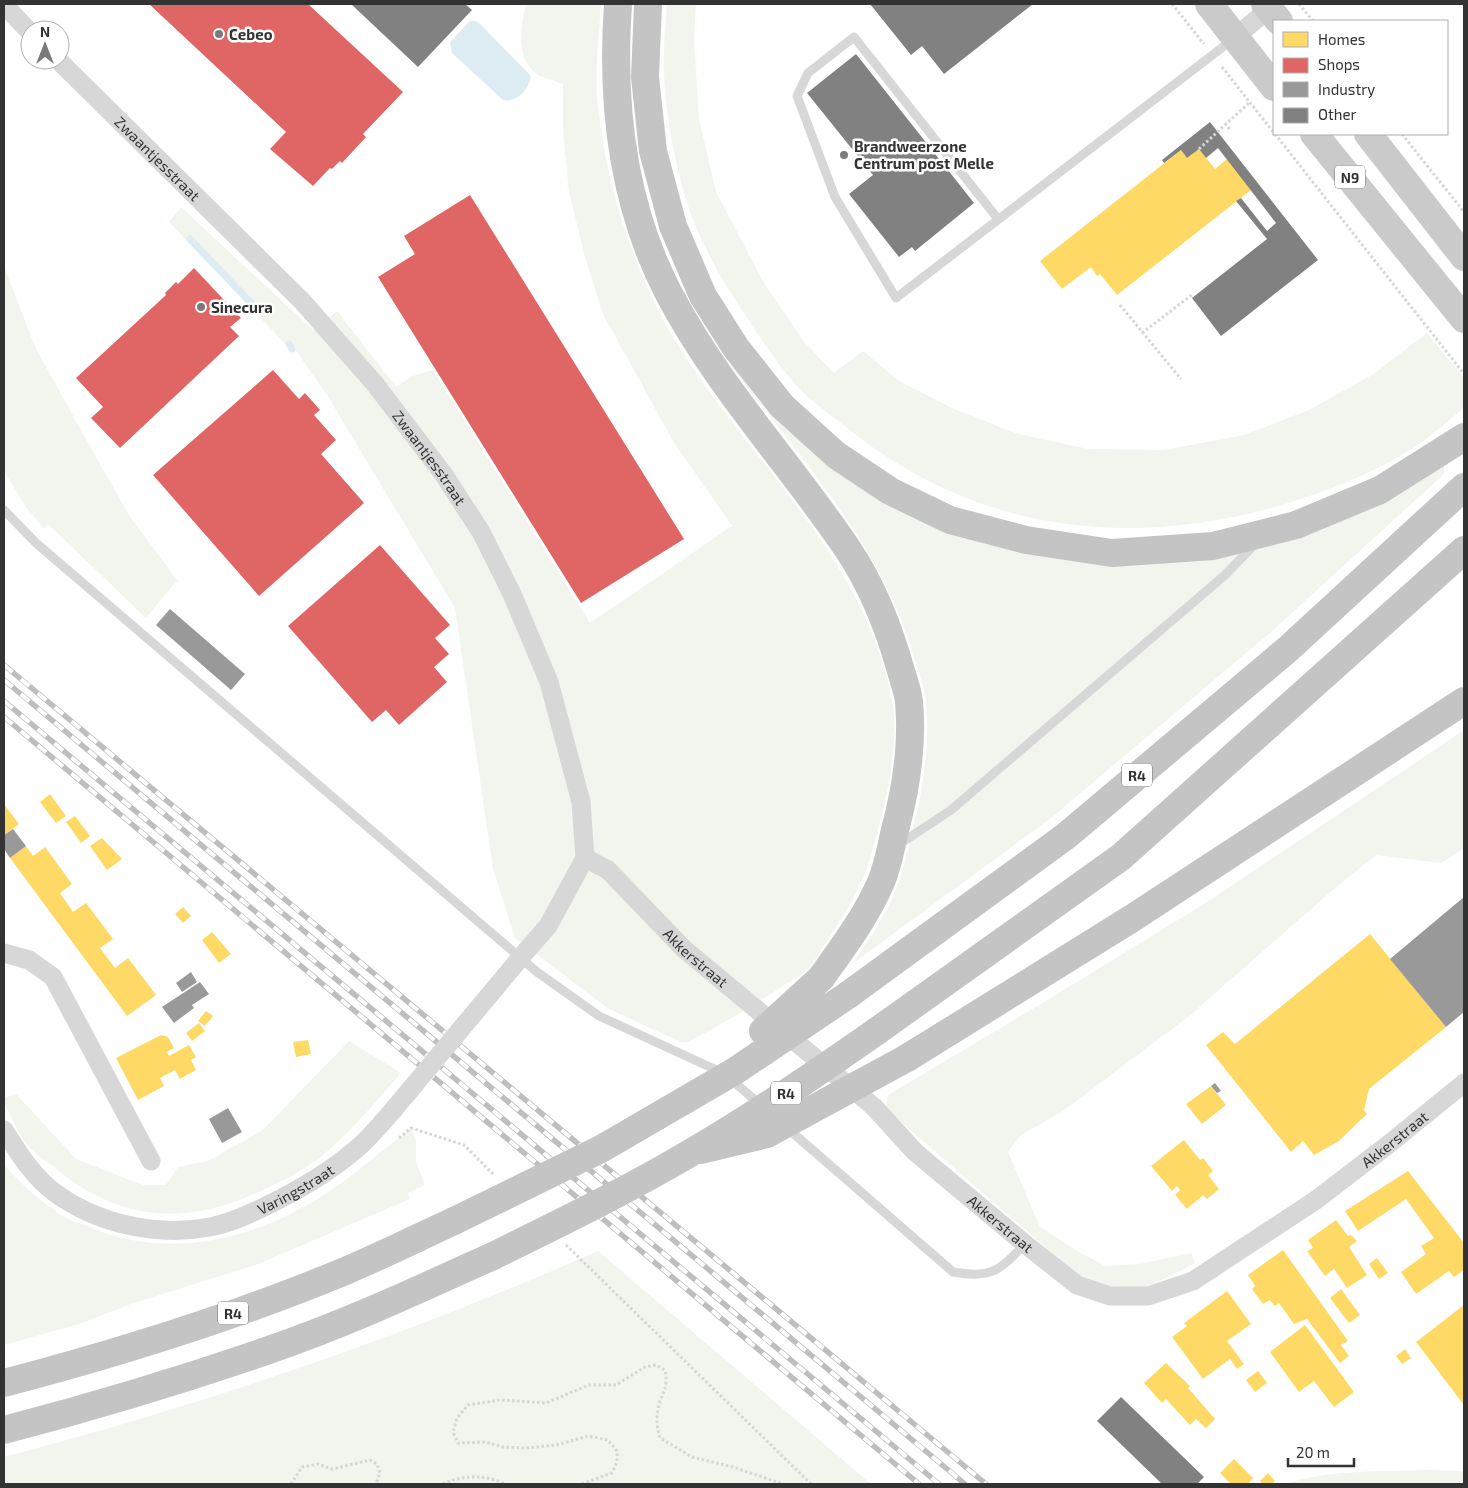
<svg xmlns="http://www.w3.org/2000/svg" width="1468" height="1488" font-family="'Exo 2',sans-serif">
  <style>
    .green { fill: #f1f5ed }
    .water { fill: #ddebf3 }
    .homes { fill: #ffd966 }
    .shops { fill: #e06666 }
    .industry { fill: #999 }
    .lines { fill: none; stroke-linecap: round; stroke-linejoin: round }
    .stream { stroke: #ddebf3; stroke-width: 7 }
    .building { fill: #818181 }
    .path { stroke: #d6d6d6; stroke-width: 3; stroke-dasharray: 2.5 2.5; stroke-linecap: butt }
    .service { stroke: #d7d7d7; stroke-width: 9 }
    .minor { stroke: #d7d7d7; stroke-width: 19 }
    .primary { stroke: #cacaca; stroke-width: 28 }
    .motorway { stroke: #c4c4c4; stroke-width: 28 }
    .rail-casing { stroke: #bebebe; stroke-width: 5.5 }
    .rail { stroke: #fff; stroke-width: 4; stroke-dasharray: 11; stroke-linecap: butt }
    .minor-bridge { stroke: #d7d7d7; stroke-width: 19 }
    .motorway-bridge { stroke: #c4c4c4; stroke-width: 28 }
    .poi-dot { fill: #7a7a7a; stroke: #fff; stroke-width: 2 }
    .labels { text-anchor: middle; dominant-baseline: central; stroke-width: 5; stroke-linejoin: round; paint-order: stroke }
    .shield { fill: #fff; stroke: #707070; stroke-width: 1 }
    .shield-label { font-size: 14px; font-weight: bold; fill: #333 }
    .poi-label { font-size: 15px; font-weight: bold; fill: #333; stroke: #fff; text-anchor: start }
    .street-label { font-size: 15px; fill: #333; stroke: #fff }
  </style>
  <rect width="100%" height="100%" fill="#fff"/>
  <path class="green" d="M526 4H601C599 37 594 73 598 107 605 173 624 238 652 298 720 439 862 541 892 700 899 738 889 788 879 826 867 876 854 902 824 945 819 953 814 963 807 970 798 978 786 983 777 990 748 1009 718 1026 688 1042H681L609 1009 515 938 493 869 455 608 327 395 297 352 294 348 291 350 169 222 181 207 313 330 337 311 396 387 413 376 433 370 590 623 732 526 673 441 603 314 584 254 569 191 563 131V84C556 81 547 79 540 76 515 61 520 28 526 4Z
    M667 4H696L694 40 699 119 716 192 765 285 805 343 834 373 863 351 899 381 952 408 1015 433 1088 449 1164 450 1244 435 1309 410 1372 375 1427 333 1464 378V408C1445 423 1426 441 1405 453 1369 475 1327 491 1288 503 1131 551 975 532 846 427 830 414 811 402 797 386 779 366 764 344 749 321 720 278 694 233 681 182 672 145 664 105 664 67 663 46 666 25 667 4Z
    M4 266 35 347 92 450 130 517 178 581 173 585 146 618 48 524 44 529 26 507 4 471Z
    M726 355 946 531 1214 557 1444 463V474L1272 631 1051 818 852 964C869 940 887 914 897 886 905 866 909 844 914 824 924 784 931 738 925 697 923 683 918 670 914 657 882 546 801 458 732 368Z
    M1464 730V848L1441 863 1376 855 1334 889 1188 1017 1063 1111 1020 1136 1008 1152 1040 1227 1074 1249 1105 1266 1140 1264 1191 1253 1195 1263C1178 1272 1156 1285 1137 1288 1118 1291 1097 1282 1079 1276L886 1109 888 1095 1046 1001 1212 899Z
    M349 1041 401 1073C376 1101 352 1131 323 1155 308 1167 289 1178 271 1186 194 1226 122 1225 54 1167 45 1160 35 1154 28 1146 18 1134 11 1116 4 1102V1097L17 1095 76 1159 143 1185H166L178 1167 208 1161 263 1130Z
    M411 1128 416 1141V1162L425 1185 408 1193 410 1199 258 1264 131 1304 79 1324 4 1345V1165C21 1184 40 1201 61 1215 69 1221 80 1223 89 1227 169 1261 253 1240 324 1195 354 1175 383 1150 411 1128Z
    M598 1251 871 1484H4V1457C207 1404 406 1336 598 1251Z
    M1428 1470 1464 1471V1484H1285C1330 1469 1381 1472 1428 1470Z"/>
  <path class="water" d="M470 21H476L479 23 531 76C529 89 517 103 503 100L452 53 450 42Z"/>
  <path class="homes" d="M1199 149 1215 169 1227 159 1251 190 1117 295 1100 274 1097 276 1091 267 1062 289 1040 261 1181 150 1187 158Z
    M50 794 66 816 56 823 40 802Z
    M4 804 19 824 4 835Z
    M75 816 90 836 81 843 66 822Z
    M102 838 122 859 107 870 90 846Z
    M26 846 33 856 45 847 72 884 60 893 73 912 86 903 113 939 100 948 115 968 128 958 156 995 127 1016 10 858Z
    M183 907 191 916 183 923 175 914Z
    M212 932 231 954 219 963 202 940Z
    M1370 934 1446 1027 1369 1089 1364 1110 1367 1114 1339 1141 1314 1155 1303 1141 1291 1152 1206 1045 1223 1032 1235 1044Z
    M206 1011 213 1016 205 1026 198 1021Z
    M199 1023 205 1031 192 1041 186 1033Z
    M161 1035 168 1037 174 1048 167 1052 169 1056 189 1045 196 1057 191 1060 196 1070 180 1079 175 1070 160 1078 164 1086 138 1100 116 1058Z
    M308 1040 311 1054 296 1057 293 1042Z
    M1211 1086 1226 1105 1202 1124 1186 1104Z
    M1184 1140 1200 1160 1203 1158 1213 1171 1208 1175 1219 1189 1207 1199 1203 1195 1187 1209 1175 1195 1180 1190 1177 1186 1172 1191 1151 1166Z
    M1408 1171 1464 1243V1270L1454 1277 1449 1271 1416 1294 1401 1272 1426 1254 1421 1246 1434 1238 1406 1199 1358 1231 1345 1211Z
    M1336 1220 1348 1236 1351 1235 1357 1241 1349 1247 1367 1275 1347 1288 1334 1269 1325 1276 1307 1251 1313 1248 1308 1240Z
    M1283 1250 1348 1341 1341 1345 1349 1356 1340 1363 1307 1319 1294 1324 1279 1303 1275 1306 1270 1300 1263 1304 1252 1289 1255 1286 1248 1275Z
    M1377 1258 1388 1273 1379 1279 1369 1264Z
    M1341 1289 1360 1315 1349 1323 1330 1298Z
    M1227 1291 1251 1324 1227 1341 1244 1364 1237 1369 1230 1359 1203 1379 1172 1337 1187 1326 1184 1323Z
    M1464 1305V1405L1416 1342Z
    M1305 1325 1354 1392 1334 1407 1314 1381 1299 1392 1270 1352Z
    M1405 1349 1411 1358 1402 1364 1396 1356Z
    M1166 1363 1190 1386 1188 1388 1215 1419 1206 1428 1196 1419 1190 1425 1166 1399 1162 1403 1144 1383Z
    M1258 1371 1267 1383 1255 1392 1246 1380Z
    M1234 1459 1253 1478 1248 1484H1231L1220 1473Z
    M1268 1473 1275 1481 1272 1484H1262L1260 1481Z"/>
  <path class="shops" d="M149 4H308L403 92 363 134 366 137 342 163 340 161 332 169 330 168 313 186 270 149 286 132Z
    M470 195 684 539 581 603 378 277 415 254 404 236Z
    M194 268 241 318 230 327 239 336 120 448 91 418 103 407 76 378 166 295 165 293 176 282 178 284Z
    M273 370 299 399 305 393 320 410 314 415 336 440 321 454 364 503 259 596 153 475Z
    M380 545 450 625 435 638 449 654 434 667 447 682 399 725 386 710 372 722 288 626Z"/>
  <path class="industry" d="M170 609 245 674 231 690 156 625Z
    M13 829 26 846 10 858 4 849V835Z
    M1464 897V1012L1446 1027 1390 959Z
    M191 972 197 982 182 992 176 983Z
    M200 982 209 994 192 1005 194 1008 174 1023 162 1007Z
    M1215 1083 1221 1091 1217 1093 1211 1086Z
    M228 1108 242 1132 222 1143 209 1119Z"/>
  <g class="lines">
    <path class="stream" d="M190 239 255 307
      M289 344 292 349"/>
  </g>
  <path class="building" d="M351 4H465L472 10 418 67Z
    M870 4H1033L944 74 922 46 911 55Z
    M856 54 974 203 915 251 912 247 899 257 849 194 873 175 807 93Z
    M1210 122 1318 260 1221 336 1192 298 1267 239 1236 201 1241 198 1267 231 1276 223 1218 148 1206 158 1199 149 1187 158 1181 150 1164 163 1162 160Z
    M1121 1397 1204 1477 1197 1484H1162L1097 1421Z"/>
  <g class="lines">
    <path class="path" d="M1172 4 1204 44
      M1299 4 1313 21
      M1222 67 1274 133
      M1225 123 1231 131
      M1275 134 1464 374
      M1402 134 1464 212
      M1199 149 1250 102
      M1120 305 1181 379
      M1142 333 1193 294
      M399 1138 411 1128 464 1145 494 1175
      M566 1245 811 1484
      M291 1484 302 1467 318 1464 332 1469 370 1460 377 1464 380 1473 376 1484
      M443 1484C461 1475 487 1474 504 1484
      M582 1484 612 1473 617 1462V1451L608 1440 588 1436 557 1445 526 1448 503 1447 485 1442 458 1443 453 1432 457 1418 468 1405 500 1400 546 1403 589 1385H616L645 1367 656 1365 665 1370C669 1389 661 1393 658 1409 656 1419 657 1428 660 1438L692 1457 733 1467 783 1484"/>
    <path class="service" d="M998 219 854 37 808 73 797 96 835 197 896 298 1232 40
      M4 510 36 543 537 972 599 1016 723 1073 761 1105
      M898 845 951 810 1225 575 1256 543
      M786 1127 953 1272C991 1279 999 1271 1025 1244"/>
    <g class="minor">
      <path d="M4 5 30 32"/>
      <path d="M1235 37 1269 9"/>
      <path id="s1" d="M58 60 302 301 375 384 444 475 481 532 512 594 549 682 581 802 585 858 548 926 527 950"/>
      <path id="s2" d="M585 858 608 870 684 949 874 1107 915 1152 1025 1244 1077 1285 1110 1296H1148L1193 1281 1316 1200 1389 1144 1464 1083"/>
      <path d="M4 953 29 960 53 977 151 1161"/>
      <path id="s3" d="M4 1130C18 1152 33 1177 54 1192 97 1224 157 1237 210 1227 235 1222 258 1210 280 1199 309 1184 338 1166 362 1144 381 1126 398 1104 415 1084"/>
    </g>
    <path class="primary" d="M1209 4 1274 87
      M1265 4 1279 21
      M1314 134 1464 319
      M1368 134 1464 257"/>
    <path class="motorway" d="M618 4C611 103 622 203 668 292 717 386 788 461 847 548 872 585 889 628 901 671 904 681 908 692 909 702 913 745 906 789 895 830 891 847 888 866 881 882 866 917 843 947 821 978
      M648 4 645 77 653 151 673 226 703 296 736 348 782 406 836 455 890 491 950 520 1026 540 1112 553 1213 546 1296 525 1380 490 1464 437
      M848 995 1066 836 1288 649 1464 487
      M877 1031 1121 857 1464 550
      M907 1058 1131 919 1464 701
      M701 1150 767 1134
      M4 1383C118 1353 234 1317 343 1272 381 1256 417 1238 454 1221
      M4 1430C92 1407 179 1381 266 1351 343 1325 418 1290 493 1256"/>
    <g class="rail-casing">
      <path id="rail" d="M4 665 986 1484
        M4 680 965 1484
        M4 701 939 1484
        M4 717 919 1484"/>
    </g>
    <use href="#rail" class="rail"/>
    <path class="minor-bridge" d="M415 1084 527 950"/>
    <path class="motorway-bridge" d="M763 1031 821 978
      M767 1134 907 1058
      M454 1221 601 1149 735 1071 848 995
      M493 1256C560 1223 628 1190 692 1152 756 1115 817 1073 877 1031"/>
  </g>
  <g class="poi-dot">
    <circle cx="219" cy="34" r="5"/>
    <circle cx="844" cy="155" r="5"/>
    <circle cx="201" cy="307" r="5"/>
  </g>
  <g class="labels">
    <g class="shield">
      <rect x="1335" y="165.5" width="30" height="23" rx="4"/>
      <rect x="1122" y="763.5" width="30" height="23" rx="4"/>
      <rect x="771" y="1081.5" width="30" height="23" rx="4"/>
      <rect x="218" y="1301.5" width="30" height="23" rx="4"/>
    </g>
    <g class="shield-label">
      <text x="1350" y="177">N9</text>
      <text x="1137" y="775">R4</text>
      <text x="786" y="1093">R4</text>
      <text x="233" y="1313">R4</text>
    </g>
    <g class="poi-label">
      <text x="229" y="34">Cebeo</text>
      <text x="854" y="146">Brandweerzone<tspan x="854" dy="17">Centrum post Melle</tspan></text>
      <text x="211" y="307">Sinecura</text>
    </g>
    <g class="street-label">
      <text stroke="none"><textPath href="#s1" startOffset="140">Zwaantjesstraat</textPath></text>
      <text stroke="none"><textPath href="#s1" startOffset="545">Zwaantjesstraat</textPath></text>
      <text stroke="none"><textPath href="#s2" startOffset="150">Akkerstraat</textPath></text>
      <text stroke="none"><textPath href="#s2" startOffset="1020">Akkerstraat</textPath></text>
      <text stroke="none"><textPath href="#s3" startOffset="338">Varingstraat</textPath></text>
      <text stroke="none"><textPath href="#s2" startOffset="555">Akkerstraat</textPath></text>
    </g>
  </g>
  <rect width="1468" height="1488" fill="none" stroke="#333333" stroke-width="10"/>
  <rect x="1273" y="20" width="175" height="115" fill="#ffffff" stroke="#adadad"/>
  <rect x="1283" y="32" width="25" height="15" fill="#ffd966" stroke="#adadad"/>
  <text x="1318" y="45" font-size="15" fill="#333333">Homes</text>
  <rect x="1283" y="58" width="25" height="15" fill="#e06666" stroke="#adadad"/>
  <text x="1318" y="70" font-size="15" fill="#333333">Shops</text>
  <rect x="1283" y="82" width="25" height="15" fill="#999999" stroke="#adadad"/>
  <text x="1318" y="95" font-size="15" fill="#333333">Industry</text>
  <rect x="1283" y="108" width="25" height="15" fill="#818181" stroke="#adadad"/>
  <text x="1318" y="120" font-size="15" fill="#333333">Other</text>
  <g transform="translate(45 45)"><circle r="24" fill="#ffffff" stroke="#adadad"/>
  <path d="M0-4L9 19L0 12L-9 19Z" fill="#7a7a7a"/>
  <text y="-8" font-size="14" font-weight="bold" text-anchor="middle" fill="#333333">N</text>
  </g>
  <path d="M1288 1458v8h66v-8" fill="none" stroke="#333333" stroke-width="2.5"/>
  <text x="1296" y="1458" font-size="15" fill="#333333" stroke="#ffffff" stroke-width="4" paint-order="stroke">20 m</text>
</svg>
